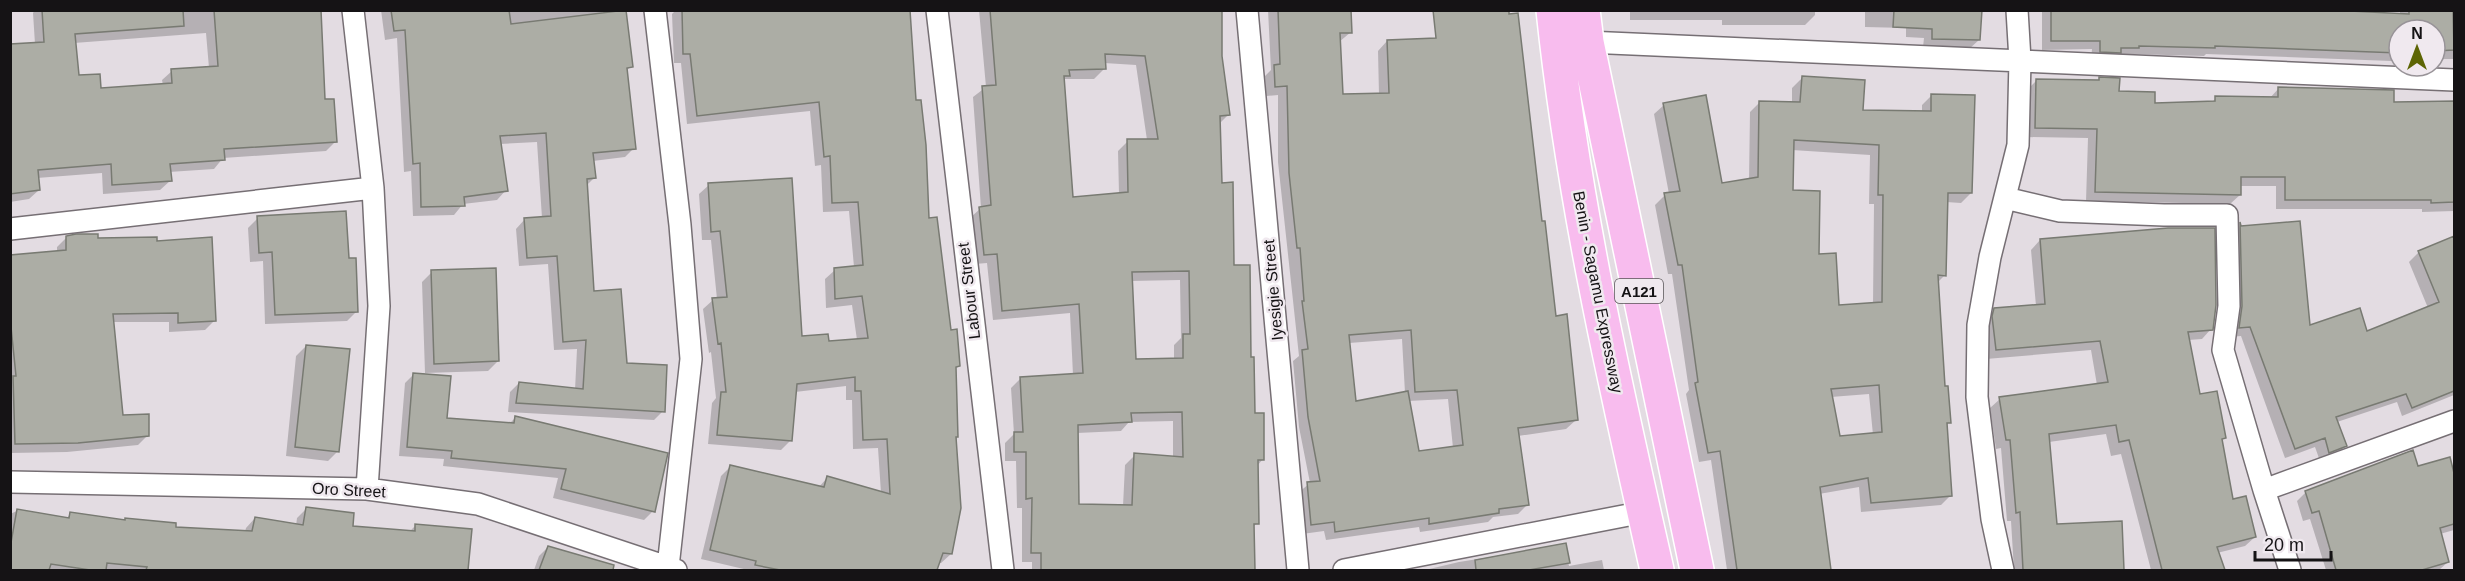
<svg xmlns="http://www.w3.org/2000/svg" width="2465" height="581" font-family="Arial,sans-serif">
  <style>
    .shadow { fill: #0003; fill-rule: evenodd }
    .building { fill: #acada5; stroke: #787a72; stroke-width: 1.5; fill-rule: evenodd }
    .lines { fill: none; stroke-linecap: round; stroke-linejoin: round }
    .street-casing { stroke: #766f74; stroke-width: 24 }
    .highway-casing { stroke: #fff; stroke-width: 36 }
    .street { stroke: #fff; stroke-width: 21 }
    .highway { stroke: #f8bcee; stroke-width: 33 }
    .labels { text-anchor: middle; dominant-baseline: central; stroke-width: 5; stroke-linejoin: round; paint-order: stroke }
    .shield { fill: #f0e9ef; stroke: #575356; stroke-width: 1.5 }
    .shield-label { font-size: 15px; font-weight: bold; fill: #151315 }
    .street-label { font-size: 16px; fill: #151315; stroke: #f0e9ef }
  </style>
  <rect width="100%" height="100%" fill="#e3dce2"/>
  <path class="shadow" d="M35 10H319L324 101 335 142 326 151 223 158 214 169 169 172 170 181 160 190 103 194 102 173 37 178 39 190 29 199 10 202V46L35 44 33 13ZM206 33 209 68 172 71 162 80 163 85 100 90 77 77 74 43Z
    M381 10H601L631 66 626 71 634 148 625 157 593 161 594 178 586 186 592 292 625 364 663 411 654 420 508 412 510 392 519 383 575 390 577 349 554 350 548 264 519 266 516 229 525 219 542 218 537 142 500 144 506 190 497 200 463 204 454 215 413 216 411 171 404 172 397 38 385 40Z
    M676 10H909L915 102 928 219 950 332 959 366 954 370 957 437 951 554 941 563H938L935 570H748L701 559 721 476 731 466 818 488 827 478 881 493 878 448 853 449 852 400H846V386L795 392 791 440 781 450 708 444 712 403 716 398 711 352 709 353 703 309 713 300 717 299 711 240H702L699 194 709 185 801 337 827 343 857 340 852 305 826 308 825 279 835 270 854 267 849 211 823 212 821 165 815 166 810 111 687 124 681 63H674L672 14Z
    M979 10H1221L1220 56 1229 114 1219 124 1220 184 1249 358 1254 414 1263 459 1257 466V523L1252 528 1253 570H1174L1171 528 1163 527 1158 570H1032V562H1022V508H1017L1016 461H1005V443L1014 434 1011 388 1021 378 1073 375 1070 313 993 320 987 263 975 264 970 218 981 208 973 97 986 87ZM1104 63 1136 65 1147 140 1128 141 1118 151 1119 194 1071 199 1064 79H1094L1104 69ZM1180 280 1181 338 1174 345V360H1134L1131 281ZM1173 421V457L1135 455 1125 465 1123 506 1078 505 1077 433 1121 431 1129 422Z
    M1268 10H1350L1351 32 1339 42 1342 96 1379 95 1378 51 1387 41 1541 223 1555 317 1576 420 1566 429 1518 436 1528 504 1518 514 1493 517 1488 522 1420 532 1419 527 1326 540 1324 531 1302 534 1298 493 1310 483 1299 427 1293 361 1299 356 1278 162V95L1266 96 1265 76 1271 70ZM1402 339 1405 393 1354 403 1349 343ZM1448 399 1453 448 1418 453 1408 401Z
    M1630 10H1815V15L1805 25H1722V20H1630Z
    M1865 10H1980L1979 40 1969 49 1923 47 1924 38 1906 37V28L1865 27Z
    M2042 10H2329L2400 15V10H2454V59H2435V30H2399V59L2391 61 2206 54 2204 56 2130 54 2128 57 2091 60 2092 49 2042 50Z
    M1802 78 1861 111 1922 113V105L1932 95 1971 193 1961 203 1946 202 1945 275 1937 283 1944 388 1949 422 1946 426 1951 495 1941 505 1861 512 1859 487 1819 494 1829 570H1727L1711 460 1699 462 1686 394 1689 390 1672 274H1668L1655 205 1665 195 1669 194 1654 114 1664 105 1721 185 1749 180 1750 112 1760 102 1792 103V88ZM1792 150 1870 155 1869 204H1874L1873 304 1838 307 1791 192ZM1869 394 1873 435 1839 437 1831 397Z
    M2037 80H2118V93L2153 105 2211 103 2216 98 2269 99 2279 88 2392 103H2454V211L2422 212V209H2276V186H2240V195L2230 204 2086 201 2088 138 2026 137 2027 90Z
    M258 218 348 260 357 311 347 321 265 324 263 261 250 262 248 228Z
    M2299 223 2309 327 2366 333 2428 308 2409 262 2419 252 2454 238V395L2402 416 2397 402 2337 422 2345 446 2336 456 2320 461 2315 447 2285 458 2241 336 2230 337 2231 233 2239 225 2240 228Z
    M67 237 97 239 214 321 205 330 169 332V322H112L122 416 148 435 138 445 67 452 10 453V257L57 252V247Z
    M2040 240 2211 329 2202 339 2188 340 2199 395 2224 438 2221 441 2232 501 2255 537 2245 546 2217 553 2223 570H2151L2121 454 2111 456 2106 434 2049 442 2056 525 2117 523 2123 570H2014L2011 521H2007L2001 448 1996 449 1990 408 2000 399 2097 385 2091 350 1986 359 1985 320 1995 310 2036 306 2031 250Z
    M432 272 498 361 488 371 425 373 422 282Z
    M306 346 338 451 328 461 286 456 296 356Z
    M414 374 445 419 509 424 515 418 653 511 644 520 553 498 558 478 443 466 444 459 399 456 405 383Z
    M2412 452 2417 468 2449 459 2454 478V530L2440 534 2448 562 2439 570H2326L2310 519 2303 521 2297 501 2306 492Z
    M306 509 351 528 409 532 416 525 470 530 466 570H10V514L17 511 66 519 71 513 123 522 125 519 174 529 245 532 246 528 255 518 296 526 297 518Z
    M1565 545 1569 566 1602 560 1604 570H1425L1459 562Z
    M548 547 576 561 605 570H534L539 556Z"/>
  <path class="building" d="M42 10H183L184 26 75 34 79 75 100 74 101 88 172 83 171 69 218 66 214 10H321L325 99H334L337 142 224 149 225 160 170 164 172 181 112 185 111 164 38 170 40 190 10 194V44L44 42Z
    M391 10H509L511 24 626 10 633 67 627 68 636 149 593 153 596 178 587 179 594 291 621 289 627 363 667 365 665 412 516 403 519 382 583 389 586 340 563 342 557 256 527 258 524 218 551 216 546 133 500 136 508 191 464 197 465 206 421 207 420 163 413 164 405 30 394 31Z
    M682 10H910L916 100H921L926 145 929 218 937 217 951 330 957 329 960 366 956 367 958 437H956L961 508 952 554 943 553 937 570H780L755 565 756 561 710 550 730 465 824 487 827 476 890 494 887 439 863 440 861 391H855V377L797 384 792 441 717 435 721 392H726L721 343 718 344 712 298 727 297 720 231 711 232 708 183 792 178 802 336 828 334 829 341 868 338 862 296 835 299 834 268 863 265 858 202 832 203 830 156 824 157 819 102 697 116 690 54H683Z
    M990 10H1222V56L1230 115 1220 116 1222 183 1233 182 1234 265H1250L1251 357H1254L1255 413H1264V460H1258L1259 524H1254L1255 570H1041V553H1031L1032 498 1026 499V452H1014V432H1023L1020 377 1083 373 1079 304 1002 311 997 254 984 255 979 207 991 205 982 86 996 85ZM1105 54 1145 56 1158 139H1127L1128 192 1073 197 1064 76H1070L1069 70 1106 69ZM1189 271 1190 334H1183V358L1136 359 1132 272ZM1182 412 1183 457 1134 453 1132 505 1079 504 1078 425 1132 422 1131 413Z
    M1278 10H1351L1352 33H1340L1343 94 1389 93 1387 40 1436 38 1433 10H1509V14L1518 13 1542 221H1545L1556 316 1567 314 1578 420 1518 428 1529 505 1499 509V513L1429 524V518L1335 532 1334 522 1311 525 1307 482 1320 481 1308 417 1302 350 1308 349 1302 301H1304L1300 248H1297L1289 173 1287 86 1275 87 1274 65 1280 64ZM1411 330 1415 392 1457 390 1463 445 1419 451 1408 391 1356 401 1349 335Z
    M1894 10H1982L1980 40 1932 39V29L1893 27Z
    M2051 10H2330L2409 14V10H2453L2454 50 2435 51V30H2399V53L2215 46V48L2139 46V48H2121V53L2100 52V41H2051Z
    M1802 76 1865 80 1863 110 1931 111V94L1975 95 1972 193H1948L1946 276 1938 275 1945 386H1948L1951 423H1947L1952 496 1871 503 1868 478 1820 487 1831 570H1737L1720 451 1708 453 1695 383 1698 382 1682 265H1678L1664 193 1680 191 1663 103 1706 95 1722 183 1758 177 1759 101 1800 102ZM1794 140 1879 145 1878 195H1883L1882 302 1839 305 1836 253 1819 254 1820 191 1793 190ZM1879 385 1882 432 1840 436 1831 389Z
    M2099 77 2120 78 2119 91 2155 92V103L2215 101V96L2278 97V87L2394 90V102L2454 101V202L2431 203V200H2285V177H2241V195L2095 192 2097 129 2035 128 2036 79 2099 80Z
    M346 211 349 258H356L358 312 275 315 272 252 259 253 257 216Z
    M2300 221 2310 325 2360 308 2367 331 2439 302 2418 251 2454 236V391L2412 408 2406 394 2336 417 2347 446 2329 453 2325 438 2295 449 2250 327 2239 328 2242 306 2240 222 2241 226Z
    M2168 228H2215L2216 305 2213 330 2188 332 2200 394 2217 391 2226 438 2222 439 2233 499 2246 496 2256 537 2217 547 2225 570H2162L2129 440 2119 442 2116 425 2049 434 2057 524 2122 521 2124 570H2023L2020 512 2016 513 2010 440H2006L1999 397 2108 382 2100 341 1996 350 1992 316 1994 308 2045 304 2040 239Z
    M76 234H98V238L157 237V241L212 237 216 321 178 323V313L113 314 123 415 149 414V436L78 443 15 444 13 376H16L10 317V255L66 250V236Z
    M496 268 499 361 434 364 431 270Z
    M306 345 350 349 339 452 295 447Z
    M413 373 451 376 447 418 514 423 515 416 668 453 655 512 561 489 566 469 451 458 452 451 407 447Z
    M2413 450 2418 466 2450 457 2454 473V524L2440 528 2449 562 2422 570H2336L2319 511 2312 513 2305 491Z
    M306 507 354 513 353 526 415 531V524L472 529 468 570H146L147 567 107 563 106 570H90L51 564 49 570H10V548L17 509 69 518 70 512 125 520V518L176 523V527L252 531 255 517 303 525Z
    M1566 543 1570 563 1529 570H1476L1475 560Z
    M548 546 614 565 613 570H539Z"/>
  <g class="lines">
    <g class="street-casing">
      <path id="street" d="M353 10 373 188 379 306 367 489
        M655 10 680 225 691 359 668 567
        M937 10 1003 570
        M1247 10 1298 570
        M1587 42 2454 80
        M2005 198 2060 211 2164 215H2227L2229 306 2223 350 2264 490 2290 570
        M10 229 373 188
        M10 482 367 489 478 504 676 570
        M2264 490 2454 421
        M1344 570 1644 512
        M2003 570 1992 519 1977 397 1978 325 1990 257 2018 145 2020 60 2017 10"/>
    </g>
    <g class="highway-casing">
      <path id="highway" d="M1553 10C1573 200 1615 385 1657 570
        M1583 10 1587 42 1697 570"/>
    </g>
    <use href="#street" class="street"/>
    <use href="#highway" class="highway"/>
  </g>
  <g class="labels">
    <rect class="shield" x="1615" y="279" width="48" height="24" rx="4.5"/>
    <g class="shield-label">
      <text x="1639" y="291">A121</text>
    </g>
    <g class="street-label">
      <text transform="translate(1273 290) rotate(-95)">Iyesigie Street</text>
      <text transform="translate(969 291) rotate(-97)">Labour Street</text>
      <text transform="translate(1598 292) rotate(79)">Benin - Sagamu Expressway</text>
      <text transform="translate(349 490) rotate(3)">Oro Street</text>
    </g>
  </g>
  <rect width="2465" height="581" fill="none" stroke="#151315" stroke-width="24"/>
  <g transform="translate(2417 48)"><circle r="28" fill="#f0e9ef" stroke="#989398" stroke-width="1.5"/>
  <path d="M0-4.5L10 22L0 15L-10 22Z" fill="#5d6504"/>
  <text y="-9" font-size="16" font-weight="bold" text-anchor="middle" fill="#151315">N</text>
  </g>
  <path d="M2255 551v9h76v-9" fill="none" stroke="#151315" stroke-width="3"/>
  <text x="2264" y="551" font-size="18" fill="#151315" stroke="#f0e9ef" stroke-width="4.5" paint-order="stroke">20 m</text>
</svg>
